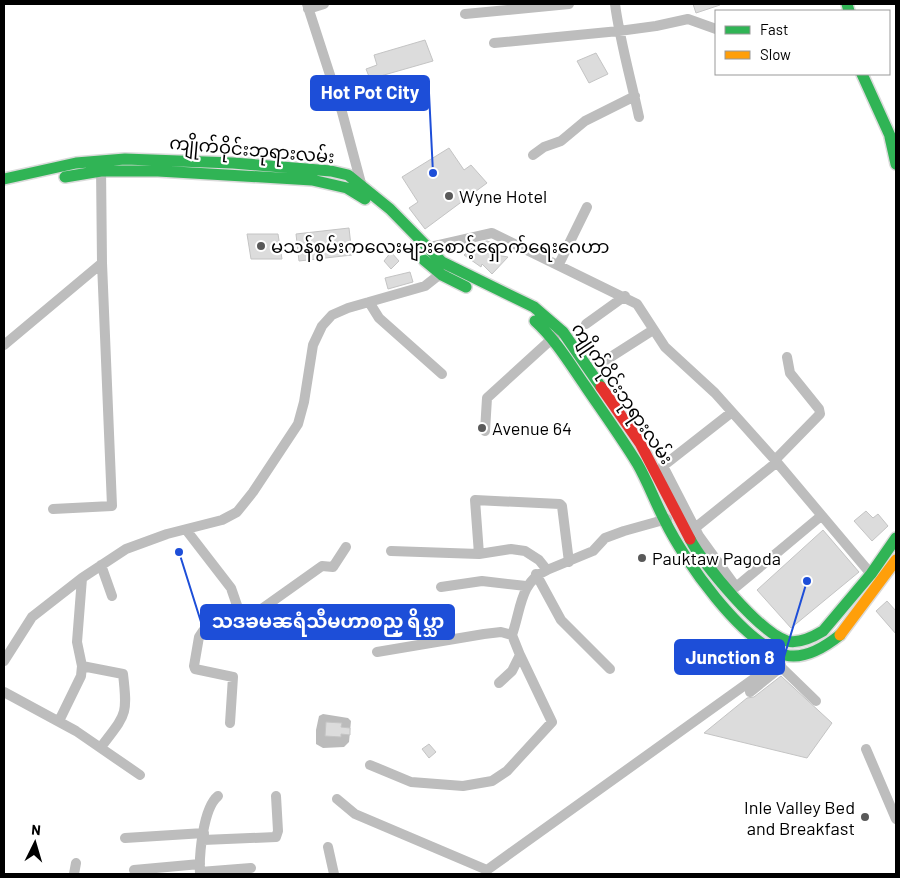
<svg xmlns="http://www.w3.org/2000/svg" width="900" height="878" font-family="Barlow,'Noto Sans Myanmar',sans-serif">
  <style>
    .water { fill: #bbb }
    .building { fill: #dcdcdc; stroke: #c4c4c4 }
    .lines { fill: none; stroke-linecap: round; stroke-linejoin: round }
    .fast-casing { stroke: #dbdbdb; stroke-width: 14 }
    .slow-casing { stroke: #dbdbdb; stroke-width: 14 }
    .jam-casing { stroke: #dbdbdb; stroke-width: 14 }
    .street { stroke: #bdbdbd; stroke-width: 10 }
    .fast { stroke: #30b455; stroke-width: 11 }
    .slow { stroke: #ff9f0a; stroke-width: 11 }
    .jam { stroke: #e5322d; stroke-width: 11 }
    .poi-dot { fill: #595959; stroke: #fff; stroke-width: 2 }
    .labels { text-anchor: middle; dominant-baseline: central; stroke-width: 4.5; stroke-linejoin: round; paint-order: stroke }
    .street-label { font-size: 18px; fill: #000; stroke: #fff }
    .poi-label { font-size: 18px; fill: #000; stroke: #fff; text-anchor: start }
    .leader { fill: none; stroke: #1d4ed8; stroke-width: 2 }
    .callout-dot { fill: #1d4ed8; stroke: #fff; stroke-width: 2 }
    .callout { fill: #1d4ed8; stroke: #1d4ed8; stroke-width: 2 }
    .callout-label { font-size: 19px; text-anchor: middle; font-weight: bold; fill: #fff }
  </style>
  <rect width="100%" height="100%" fill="#fff"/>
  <path class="water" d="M323 714 348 718 351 721 349 742 344 747 323 748 316 744V730L319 716Z"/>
  <path class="building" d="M693 4H719L720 5 696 13Z
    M425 40 433 61 370 79 366 69 377 65 374 55Z
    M596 53 608 74 589 83 577 61Z
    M449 148 464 170 471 165 487 183 425 229 409 208 418 202 402 177Z
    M349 228 352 255 299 261 296 234Z
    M247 234H278L282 259H251Z
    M487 241 490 242 486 253 508 257 492 274 482 264 481 267 464 255 478 243Z
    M391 252 399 261 391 269 384 261Z
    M410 272 413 282 388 289 385 278Z
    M866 511 873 518 878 514 888 526 872 541 854 521Z
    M823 530 859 572 791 628 757 590Z
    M887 601 896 611V634L876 611Z
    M781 676 832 723 807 758 704 733 747 698 754 697Z
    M326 722 342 723 341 727 350 728V735L341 734V737L325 736Z
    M429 744 436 752 429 758 422 749Z"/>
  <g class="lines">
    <g class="fast-casing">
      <path id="fast" d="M847 4 849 11
        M862 74 896 149
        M890 137 896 164
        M65 177 101 171H158L312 180 347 188 365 199
        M4 179 76 163 125 159 233 163 331 171 348 175 390 209 442 262 534 307 563 332 601 387
        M424 260 442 275 466 287
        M535 321C556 340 570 364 586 387 603 412 621 437 637 463 648 482 655 502 665 521 684 560 742 643 785 655 805 660 825 647 840 635
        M690 539C703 564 760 633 787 641 799 644 813 637 823 631L871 574 896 538"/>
    </g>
    <g class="slow-casing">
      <path id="slow" d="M840 635 896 560"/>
    </g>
    <g class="jam-casing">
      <path id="jam" d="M601 387 640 443 690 539"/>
    </g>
    <path class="street" d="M307 4 342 112 362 187
      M615 4C620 42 631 79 639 117
      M308 9 324 4
      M465 14 569 4
      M494 43 619 31 656 26 688 19 716 29
      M533 155 544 147 561 141 585 121 635 96
      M426 248 492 233 637 304 665 347 715 393 775 460 871 574
      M559 264 587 207
      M369 302 379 318 442 374
      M586 324 625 296
      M4 345 102 263
      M606 360 653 330
      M732 412 663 466 699 536 736 587 821 516
      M485 431 487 398 555 336
      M775 460 820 414 819 409 790 373 787 357
      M53 509 112 506 102 263 101 167
      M695 528 777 462
      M187 531 231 588 240 614 249 618 322 566 333 567 346 547
      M391 551 479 554 511 549 525 551 539 560 547 570 593 551 605 538 624 531 667 519
      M479 554 475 500 560 504 562 506 569 562
      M101 565 112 596
      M536 574 561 620 610 669
      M441 587 482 581 526 586
      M377 652 484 634 501 632 512 635C521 610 520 581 547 570
      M4 661 32 617 82 578 126 549 167 534 222 520 237 512 253 492 298 424 304 402 313 345 322 326 332 315 348 308 425 286 444 271
      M82 666 123 674C128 716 126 714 101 747
      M781 667 816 701
      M499 683 512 671 520 655 512 635
      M4 692 76 731 140 775
      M750 692 781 667V665
      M59 721 81 676 82 666 77 642 82 578
      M230 723 233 677 195 669 194 666 199 637 203 631 240 614
      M866 749 896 819
      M370 765 411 782 463 786 492 781 507 771 552 722 520 655
      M337 799 355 814 487 870 780 660
      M125 838 204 833
      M203 840 276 837 278 831 276 796
      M328 847 334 874
      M134 870 200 864
      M200 872 251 868
      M74 874 76 863
      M200 874C199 855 203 808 218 796"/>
    <use href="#fast" class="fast"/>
    <use href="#slow" class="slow"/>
    <use href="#jam" class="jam"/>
  </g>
  <g class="poi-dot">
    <circle cx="449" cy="196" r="5"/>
    <circle cx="261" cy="246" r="5"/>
    <circle cx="482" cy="428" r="5"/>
    <circle cx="642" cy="558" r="5"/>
    <circle cx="865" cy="817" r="5"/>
  </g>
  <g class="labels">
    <g class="street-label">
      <text transform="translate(252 149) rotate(5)">ကျိုက်ဝိုင်းဘုရားလမ်း</text>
      <text transform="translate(623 393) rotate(56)">ကျိုက်ဝိုင်းဘုရားလမ်း</text>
    </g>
    <g class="poi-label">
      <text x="459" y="196">Wyne Hotel</text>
      <text x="271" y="246">မသန်စွမ်းကလေးများစောင့်ရှောက်ရေးဂေဟာ</text>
      <text x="492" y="428">Avenue 64</text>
      <text x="652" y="558">Pauktaw Pagoda</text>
      <text x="855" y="807" text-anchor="end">Inle Valley Bed<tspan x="855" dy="21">and Breakfast</tspan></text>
    </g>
  </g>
  <path class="leader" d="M433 173L429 93M179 552L201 622M807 581L784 657"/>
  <g class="callout-dot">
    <circle cx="433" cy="173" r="5"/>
    <circle cx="179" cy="552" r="5"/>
    <circle cx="807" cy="581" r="5"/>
  </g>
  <g class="callout">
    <rect x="311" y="76" width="118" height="34" rx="5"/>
    <rect x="201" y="605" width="253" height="34" rx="5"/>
    <rect x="675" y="640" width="109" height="34" rx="5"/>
  </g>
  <g class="callout-label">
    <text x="370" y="99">Hot Pot City</text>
    <text x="328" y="628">သဒၶမၼရံသီမဟာစည္ ရိပ္သာ</text>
    <text x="730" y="664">Junction 8</text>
  </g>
  <rect width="900" height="878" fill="none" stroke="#000000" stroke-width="10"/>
  <rect x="715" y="10" width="175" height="65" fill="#ffffff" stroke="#999999"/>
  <rect x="725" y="26" width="25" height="8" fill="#30b455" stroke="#999999"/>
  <text x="760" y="35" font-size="15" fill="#000000">Fast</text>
  <rect x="725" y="51" width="25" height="8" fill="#ff9f0a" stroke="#999999"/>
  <text x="760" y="60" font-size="15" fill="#000000">Slow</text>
  <g transform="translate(35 843) rotate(5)" stroke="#ffffff" stroke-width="4" paint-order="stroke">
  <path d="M0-4L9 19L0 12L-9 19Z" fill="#000000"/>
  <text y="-8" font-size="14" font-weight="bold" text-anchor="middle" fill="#000000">N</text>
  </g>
</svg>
